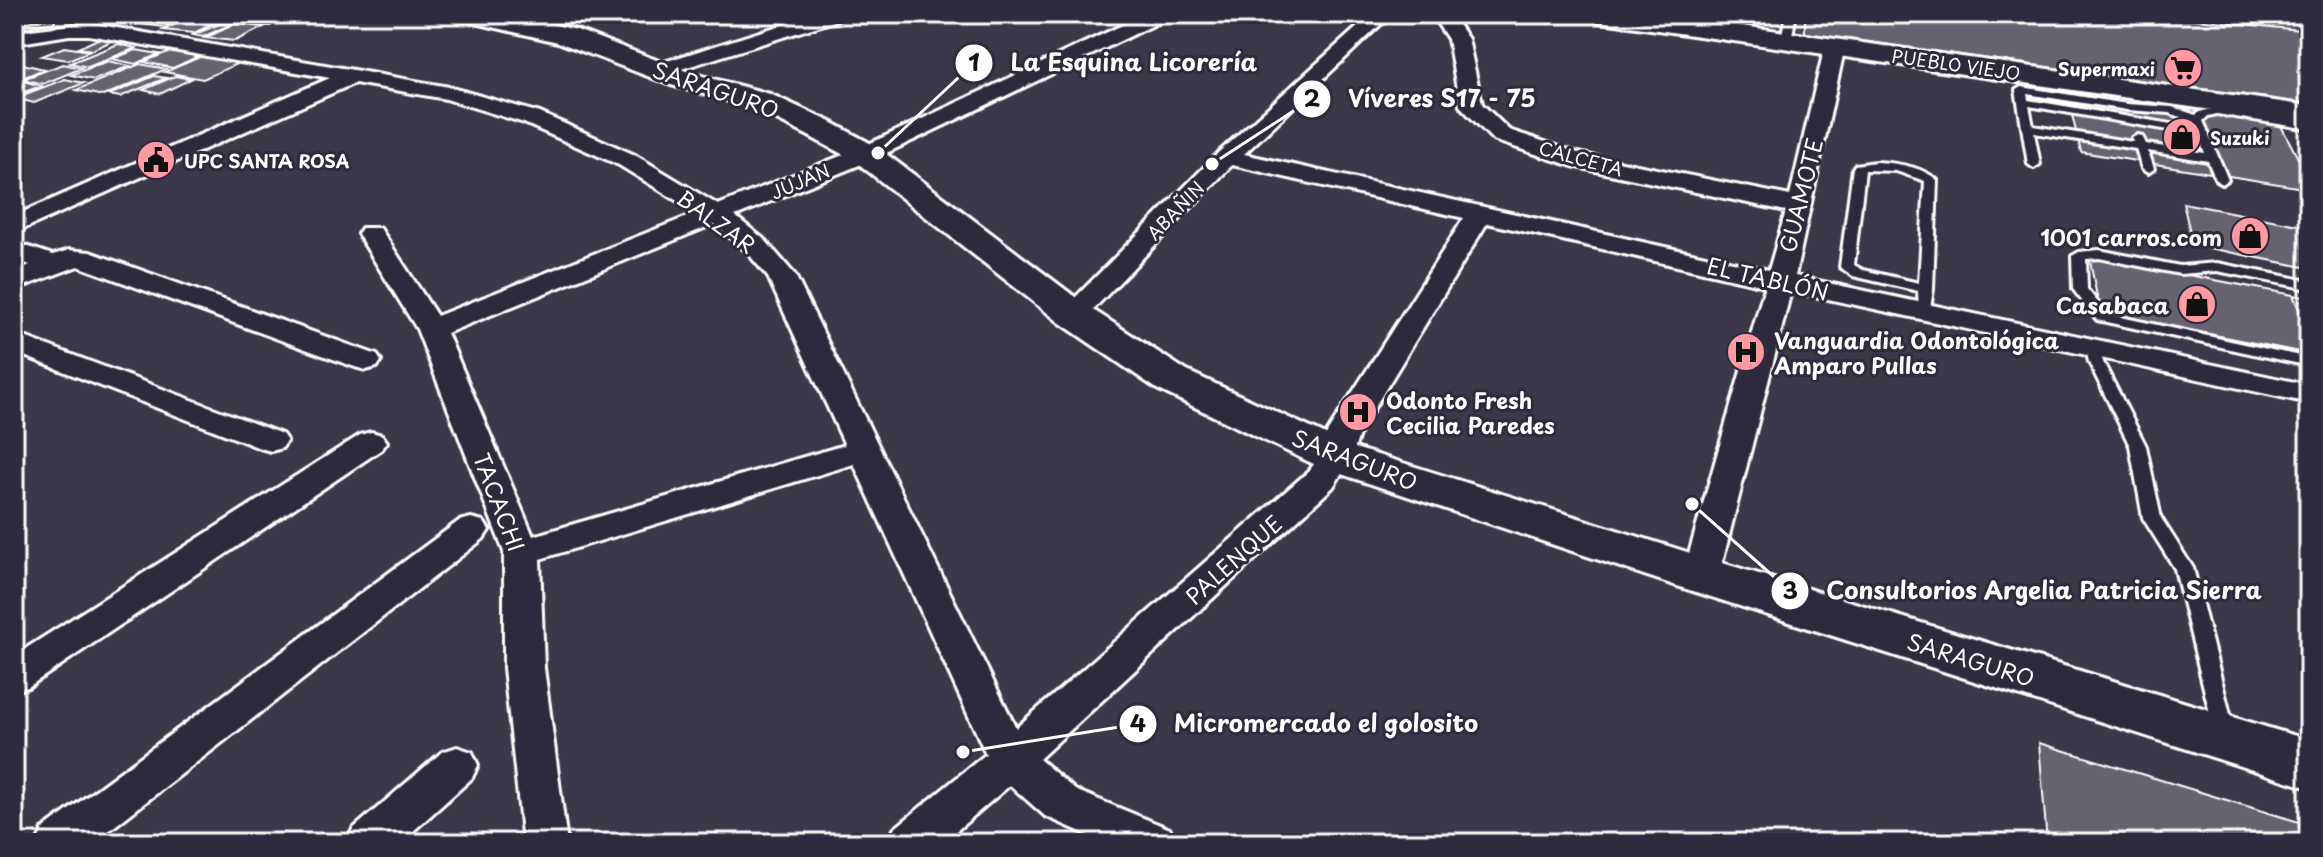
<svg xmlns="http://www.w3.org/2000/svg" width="2323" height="857" font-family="'Playpen Sans',sans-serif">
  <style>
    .built { fill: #494455 }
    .building { fill: #666270; stroke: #fff; stroke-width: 2 }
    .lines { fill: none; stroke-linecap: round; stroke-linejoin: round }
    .lane-casing { stroke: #fff; stroke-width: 6 }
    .street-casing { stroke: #fff; stroke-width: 6 }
    .secondary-casing { stroke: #fff; stroke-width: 6 }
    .lane { fill: #2f2a3d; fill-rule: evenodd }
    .street { fill: #2f2a3d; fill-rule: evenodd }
    .secondary { fill: #2f2a3d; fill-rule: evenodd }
    .labels { text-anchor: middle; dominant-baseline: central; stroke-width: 6; stroke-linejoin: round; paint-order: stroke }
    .far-street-label { font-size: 18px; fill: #fff; stroke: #2f2a3d }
    .far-poi-label { font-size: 18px; font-weight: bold; fill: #fff; stroke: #2f2a3d; text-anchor: start }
    .street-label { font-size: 22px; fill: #fff; stroke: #2f2a3d }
    .poi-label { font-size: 22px; font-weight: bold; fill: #fff; stroke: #2f2a3d; text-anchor: end }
    .leader { fill: none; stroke: #fff; stroke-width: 3 }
    .callout-dot { fill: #fff; stroke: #2f2a3d; stroke-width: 3 }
    .mark-label { font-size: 24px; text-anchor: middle; font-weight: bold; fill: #111 }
    .callout-label { font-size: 24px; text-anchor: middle; font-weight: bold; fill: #fff; stroke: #2f2a3d; stroke-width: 6; stroke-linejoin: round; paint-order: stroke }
  </style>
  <rect width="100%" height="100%" fill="#3c3749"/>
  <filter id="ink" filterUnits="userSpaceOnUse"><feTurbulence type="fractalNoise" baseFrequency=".0125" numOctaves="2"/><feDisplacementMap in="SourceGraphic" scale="16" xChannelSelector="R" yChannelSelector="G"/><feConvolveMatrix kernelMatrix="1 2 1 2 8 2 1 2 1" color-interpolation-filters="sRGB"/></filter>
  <g filter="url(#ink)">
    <path class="built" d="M1667 14H1805V33Z
      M2149 14H2309V31Z"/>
    <path class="building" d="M137 14H158L139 24 120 23Z
      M199 14H237L222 21 192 17Z
      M1805 14H2149L2309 31V104L1805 33Z
      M108 15H130L112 25 90 24Z
      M260 16 285 17 270 26 244 24Z
      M54 17 55 22 16 29V24Z
      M157 17 180 20 164 27 140 24Z
      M189 18 219 21 194 33 163 30Z
      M224 22 234 23 203 37 193 35Z
      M235 24 264 27 235 41 205 38Z
      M102 37 116 39 92 50 78 48Z
      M118 44 136 48 88 67 70 63Z
      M64 47 90 51 68 60 42 56Z
      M136 50 159 54 136 64 112 59Z
      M170 51 199 56 173 68 144 62Z
      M202 56 239 63 203 79 165 72Z
      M108 61 130 66 94 80 71 75Z
      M14 62 44 69 20 79 14 77Z
      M63 64 82 68 43 84 23 79Z
      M140 64 166 69 103 96 76 90Z
      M154 76 166 78 120 97 109 95Z
      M175 76 191 79 160 94 143 90Z
      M65 79 84 83 34 103 15 98Z
      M20 80 41 86 14 96V83Z
      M2066 90 2279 122 2309 179V189L2081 152Z
      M2183 203 2309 227V268L2193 245Z
      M2089 256 2293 295 2309 333V354L2100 312Z
      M2293 295 2309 298V333Z
      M2039 743 2309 825V843H2047Z"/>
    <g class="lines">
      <g class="lane-casing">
        <path id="lane" d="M1786 14H1796L1791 40 1786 43 1781 40Z
          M2021 87 2127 104 2172 107 2196 115C2211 99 2286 119 2309 123V129L2217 114 2208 116 2203 121 2228 180 2222 184 2216 180 2208 161 2148 151 2154 169 2148 173 2142 169 2136 149 2034 133 2040 164 2034 168 2028 164 2016 90ZM2027 94 2127 110 2170 113 2193 122 2195 128 2028 100ZM2029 106 2198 135 2205 153 2146 144 2142 136 2138 135 2132 138 2133 142 2033 126Z
          M1876 162C1896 163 1921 166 1937 180L1933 289 1929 316H1919L1918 291 1853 276 1840 267 1853 168 1855 165ZM1865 170 1896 171 1925 181 1919 283 1863 270 1854 265Z
          M2099 250 2180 266 2217 263 2309 281V289L2217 271 2180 274 2099 258 2086 259 2087 289 2107 314 2309 358V366L2097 320 2073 289 2072 256 2079 252Z
          M2093 345 2100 349 2103 362 2146 446 2161 518 2193 568 2235 734 2232 740 2225 742 2218 740 2215 734 2175 569 2143 518 2130 446 2089 362 2086 349Z"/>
      </g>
      <g class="street-casing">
        <path id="street" d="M817 14H847L844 18 665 74H651L648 70 651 66Z
          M1146 14H1171L1168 18 874 159 735 216 765 240 795 275 1016 728 1309 471 1320 456 1328 431 1464 218 1232 165 1083 320 1073 323 1063 320 1059 314 1219 152 1372 14H1397L1380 25 1244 154 1769 270 1786 211 1572 166 1493 140 1460 106 1448 39 1431 14H1451L1468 39 1482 104 1509 130 1578 153 1790 196 1825 46 1835 40 1845 46 1795 276 2309 385V403L1791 291 1719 575 1714 584 1701 588 1688 584 1683 575 1765 286 1487 223 1360 431 1352 457 1333 487 1039 759 1075 790 1170 829 1176 843H1106L1045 816 1010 785 942 843H888L894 829 986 754 854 464 540 559 544 668 567 843H523L504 668V552L417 329 358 234 362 228H380L437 316 697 213 619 165 524 123 446 99 355 83 14 233V216L330 78 89 35H69L14 44V32L89 23 449 87 540 113 635 155 718 205 858 149ZM714 224 747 252 768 277 845 445 533 536 447 333Z
          M14 242 53 255 69 250 90 252 377 355 381 361 377 367 366 370 355 367 78 266 14 290V272L30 265 14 259Z
          M14 333 282 434 287 441 282 448 271 451 260 448 14 352Z
          M371 432 382 435 387 442 382 449 28 687 14 691V656L360 435Z
          M471 518 483 521 489 530 483 539 93 843H37L43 829 459 521Z
          M457 747 472 752 478 765 472 778 400 843H347L353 829 442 752Z"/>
      </g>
      <g class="secondary-casing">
        <path id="secondary" d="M458 14H506L577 30 691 73 770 94 829 121 877 147 1087 306 1187 371 1352 447 1719 562 2309 740V788L1683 588 1320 467 1157 389 1059 322 855 161 807 135 748 106 671 85 558 42 462 20Z
          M1589 14H1658L2309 106V124L1602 22 1593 20Z"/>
      </g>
      <use href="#lane" class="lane"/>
      <use href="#street" class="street"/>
      <use href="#secondary" class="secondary"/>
    </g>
  </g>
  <defs>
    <g id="supermarket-disc" transform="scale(2)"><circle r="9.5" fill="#ff9aa2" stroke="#2f2a3d"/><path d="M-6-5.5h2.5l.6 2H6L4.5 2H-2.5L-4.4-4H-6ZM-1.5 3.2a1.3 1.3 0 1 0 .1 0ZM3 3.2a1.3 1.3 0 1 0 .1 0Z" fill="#111"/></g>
    <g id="shop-disc" transform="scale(2)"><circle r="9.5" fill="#ff9aa2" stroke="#2f2a3d"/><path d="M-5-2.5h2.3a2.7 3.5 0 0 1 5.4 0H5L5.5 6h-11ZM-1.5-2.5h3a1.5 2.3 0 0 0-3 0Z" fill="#111"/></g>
    <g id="civic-disc" transform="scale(2)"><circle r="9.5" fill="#ff9aa2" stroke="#2f2a3d"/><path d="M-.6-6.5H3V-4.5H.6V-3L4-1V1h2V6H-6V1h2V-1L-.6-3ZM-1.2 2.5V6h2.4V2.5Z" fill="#111"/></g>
    <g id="hospital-disc" transform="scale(2)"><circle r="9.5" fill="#ff9aa2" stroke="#2f2a3d"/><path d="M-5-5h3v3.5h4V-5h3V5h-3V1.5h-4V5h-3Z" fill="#111"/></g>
  </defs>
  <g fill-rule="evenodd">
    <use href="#supermarket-disc" x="2183" y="68"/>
    <use href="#shop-disc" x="2182" y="137"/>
    <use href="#civic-disc" x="156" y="160"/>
    <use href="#shop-disc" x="2250" y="236"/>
    <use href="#shop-disc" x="2197" y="304"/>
    <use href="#hospital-disc" x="1746" y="352"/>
    <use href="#hospital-disc" x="1358" y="412"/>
  </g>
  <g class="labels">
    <g class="far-street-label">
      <text transform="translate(1956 64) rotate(8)">PUEBLO VIEJO</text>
      <text transform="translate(1581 158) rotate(15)">CALCETA</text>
      <text transform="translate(800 181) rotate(-23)">JUJAN</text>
      <text transform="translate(1175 210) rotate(-46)">ABAÑIN</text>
    </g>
    <g class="far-poi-label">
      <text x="2155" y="68" text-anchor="end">Supermaxi</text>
      <text x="2210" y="137">Suzuki</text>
      <text x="184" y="160">UPC SANTA ROSA</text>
    </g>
    <g class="street-label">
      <text transform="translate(716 89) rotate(19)">SARAGURO</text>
      <text transform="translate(1800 195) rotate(-76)">GUAMOTE</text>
      <text transform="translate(717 221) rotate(36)">BALZAR</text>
      <text transform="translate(1768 278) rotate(13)">EL TABLÓN</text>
      <text transform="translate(1355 459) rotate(21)">SARAGURO</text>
      <text transform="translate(500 502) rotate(69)">TACACHI</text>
      <text transform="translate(1233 559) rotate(-42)">PALENQUE</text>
      <text transform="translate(1971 659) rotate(17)">SARAGURO</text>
    </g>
    <g class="poi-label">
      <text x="2222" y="236">1001 carros.com</text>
      <text x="2169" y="304">Casabaca</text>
      <text x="1774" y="339" text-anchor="start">Vanguardia Odontológica<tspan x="1774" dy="25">Amparo Pullas</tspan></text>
      <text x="1386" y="399" text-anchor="start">Odonto Fresh<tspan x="1386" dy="25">Cecilia Paredes</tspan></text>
    </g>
  </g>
  <path class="leader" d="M878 153L974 63M1212 164L1312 99M1692 504L1790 591M963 752L1138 724"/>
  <g class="callout-dot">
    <circle cx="878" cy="153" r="8"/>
    <circle cx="1212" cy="164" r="8"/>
    <circle cx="1692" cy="504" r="8"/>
    <circle cx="963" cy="752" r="8"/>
    <circle cx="974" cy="63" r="20"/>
    <circle cx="1312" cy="99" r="20"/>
    <circle cx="1790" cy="591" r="20"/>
    <circle cx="1138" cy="724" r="20"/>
  </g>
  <g class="mark-label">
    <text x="974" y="71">1</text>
    <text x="1312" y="107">2</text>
    <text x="1790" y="599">3</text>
    <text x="1138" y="732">4</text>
  </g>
  <g class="callout-label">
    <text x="1134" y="71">La Esquina Licorería</text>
    <text x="1442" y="107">Víveres S17 - 75</text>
    <text x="2044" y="599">Consultorios Argelia Patricia Sierra</text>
    <text x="1326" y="732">Micromercado el golosito</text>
  </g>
  <rect width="2323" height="857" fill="none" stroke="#2f2a3d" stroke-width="48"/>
  <rect x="24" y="24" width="2275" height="809" fill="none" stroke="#fff" stroke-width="3" filter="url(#ink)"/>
</svg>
